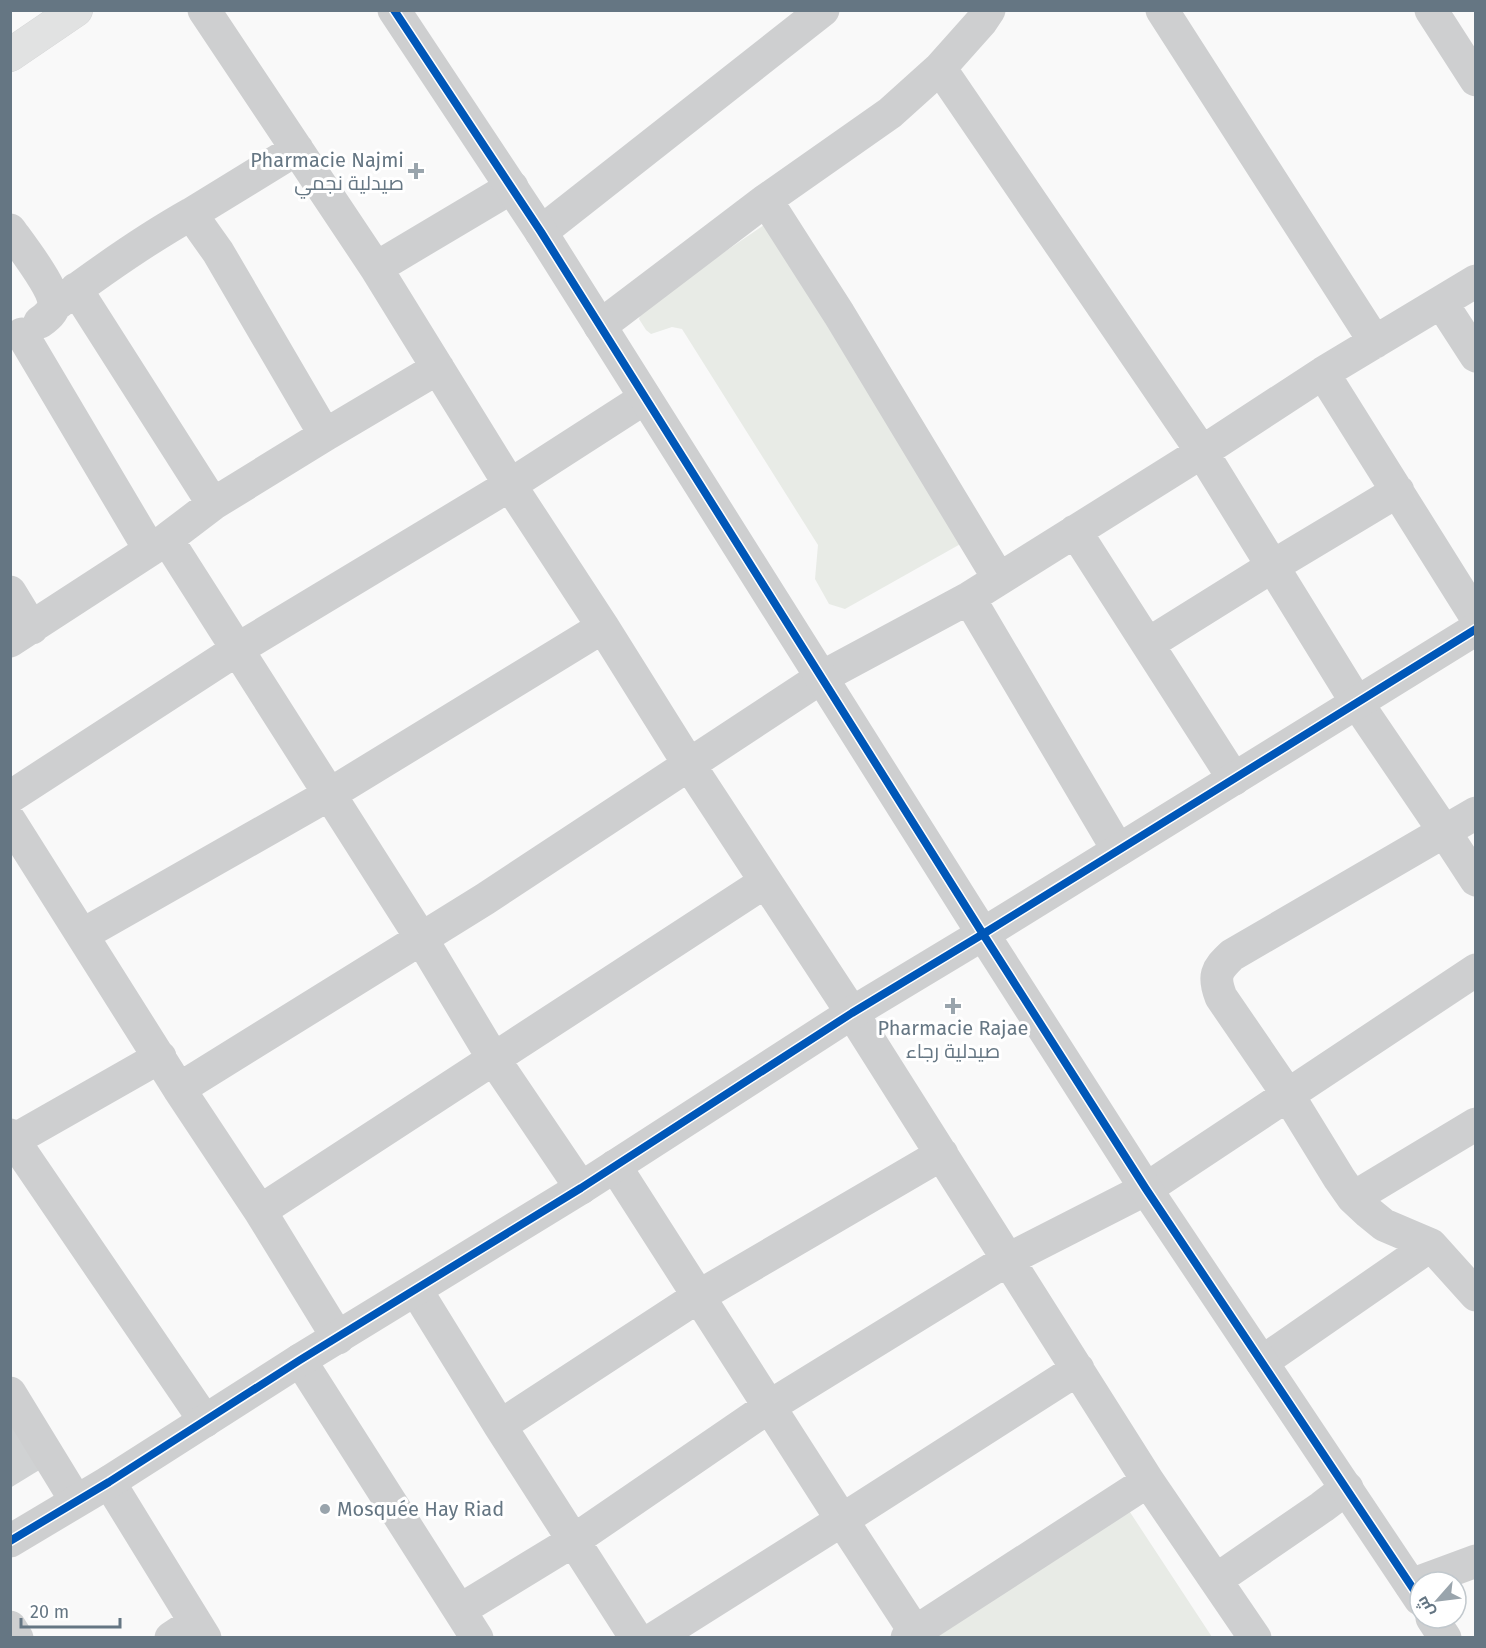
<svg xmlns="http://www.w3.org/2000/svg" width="1486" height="1648" font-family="'Fira Sans',Cairo,sans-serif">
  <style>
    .green { fill: #e8ebe6 }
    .building { fill: #d0d2d3 }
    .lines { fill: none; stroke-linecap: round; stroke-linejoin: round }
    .primary-casing { stroke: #d5d6d7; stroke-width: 34 }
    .minor { stroke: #cecfd0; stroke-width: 33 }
    .tertiary { stroke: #cecfd0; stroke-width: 33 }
    .primary { stroke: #e1e2e2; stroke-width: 33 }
    .cycleway-casing { stroke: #fff; stroke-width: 11 }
    .cycleway { stroke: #0057b8; stroke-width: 8 }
    .poi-dot { fill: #99a4ac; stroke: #fff; stroke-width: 2 }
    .labels { text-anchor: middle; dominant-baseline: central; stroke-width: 6; stroke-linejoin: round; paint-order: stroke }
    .poi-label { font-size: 20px; fill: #657683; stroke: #fff; text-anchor: end }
  </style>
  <rect width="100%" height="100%" fill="#f9f9f9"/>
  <path class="green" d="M770 221 964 542 845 609 829 604 815 579 818 545 682 329 672 327 651 334 646 330 639 319 642 308Z
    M1122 1500 1212 1637 909 1638Z"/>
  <path class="building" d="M10 1419 41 1469 10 1488Z"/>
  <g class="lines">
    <g class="primary-casing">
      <path id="primary" d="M10 55 76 10"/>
    </g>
    <path class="minor" d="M204 10 376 268
      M1162 10 1375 342
      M1431 10 1476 80
      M940 68 1202 452 1357 703 1444 831 1476 880
      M512 187 376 268 510 485 603 627 690 766 852 1013 1148 1481 1255 1638
      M766 200 839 314 999 579
      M191 214 297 149
      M10 230C20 244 54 288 54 304 54 311 46 318 40 322
      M541 232 823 10
      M76 289 213 504
      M1441 302 1476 356
      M54 306C98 273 143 241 191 214L218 252 325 435
      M600 326 766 200 890 113 940 68 981 22 989 10
      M22 334 150 550
      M1323 373 1476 617
      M1075 531 1234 779
      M167 539 421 938 493 1058 581 1188
      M10 592 32 628
      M969 598 1118 850
      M10 641 167 539 213 504 325 435 438 368
      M1148 644 1273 566 1398 491
      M10 797 238 649 510 485 645 398
      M1476 813 1232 955C1216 970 1213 976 1221 997L1288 1095 1339 1178 1353 1198 1368 1212 1384 1225 1431 1245 1476 1295
      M10 821 179 1089 260 1211 338 1338
      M82 935 330 794 603 627
      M179 1089 485 899 822 677 969 598 1202 452 1323 373 1476 281
      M10 1135 205 1421
      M14 1140 160 1057
      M615 1166 842 1520 915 1632 907 1638
      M1353 1198 1476 1124
      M260 1211 765 882
      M416 1290 500 1426 636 1638
      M300 1360 477 1638
      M1262 1362 1431 1245
      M10 1393 76 1501
      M500 1426 699 1296 942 1154
      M109 1482 205 1638
      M1216 1580 1322 1507 1347 1488
      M1411 1585 1476 1561
      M460 1610 573 1541 770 1406 1007 1260 1146 1189 1476 970
      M10 1627 17 1638
      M171 1638 195 1622
      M655 1638 842 1520 1078 1369
      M919 1638 915 1632 1148 1481"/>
    <path class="tertiary" d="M394 10 541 232 983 934 1146 1189 1420 1599
      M10 1541 109 1482 300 1360 581 1188 852 1013 983 934 1476 629
      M1432 1618 1445 1638"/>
    <use href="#primary" class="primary"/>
    <g class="cycleway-casing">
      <path id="cycleway" d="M394 10 541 232 983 934 1146 1189 1420 1599
        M10 1541 109 1482 300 1360 581 1188 852 1013 983 934 1476 629"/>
    </g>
    <use href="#cycleway" class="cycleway"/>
  </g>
  <g class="poi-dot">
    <path d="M413 162h6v6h6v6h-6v6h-6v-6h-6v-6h6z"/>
    <path d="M950 997h6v6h6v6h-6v6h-6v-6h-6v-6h6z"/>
    <circle cx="325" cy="1509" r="6"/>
  </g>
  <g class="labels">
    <g class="poi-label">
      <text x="404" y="160">Pharmacie Najmi<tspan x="404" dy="23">صيدلية نجمي</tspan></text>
      <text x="953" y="1028" text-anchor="middle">Pharmacie Rajae<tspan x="953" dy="23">صيدلية رجاء</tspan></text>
      <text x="337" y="1509" text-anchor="start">Mosquée Hay Riad</text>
    </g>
  </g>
  <rect width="1486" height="1648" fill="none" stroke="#657683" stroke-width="24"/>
  <g transform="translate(1438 1600) rotate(242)"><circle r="28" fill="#ffffff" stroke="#c1c8cd" stroke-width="1.5"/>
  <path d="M0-4.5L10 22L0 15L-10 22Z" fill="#99a4ac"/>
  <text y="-9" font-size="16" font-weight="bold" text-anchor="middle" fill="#657683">ش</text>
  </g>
  <path d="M21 1618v9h99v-9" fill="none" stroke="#657683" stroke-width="3"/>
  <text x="30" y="1618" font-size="18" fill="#657683" stroke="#ffffff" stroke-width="4.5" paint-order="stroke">20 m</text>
</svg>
